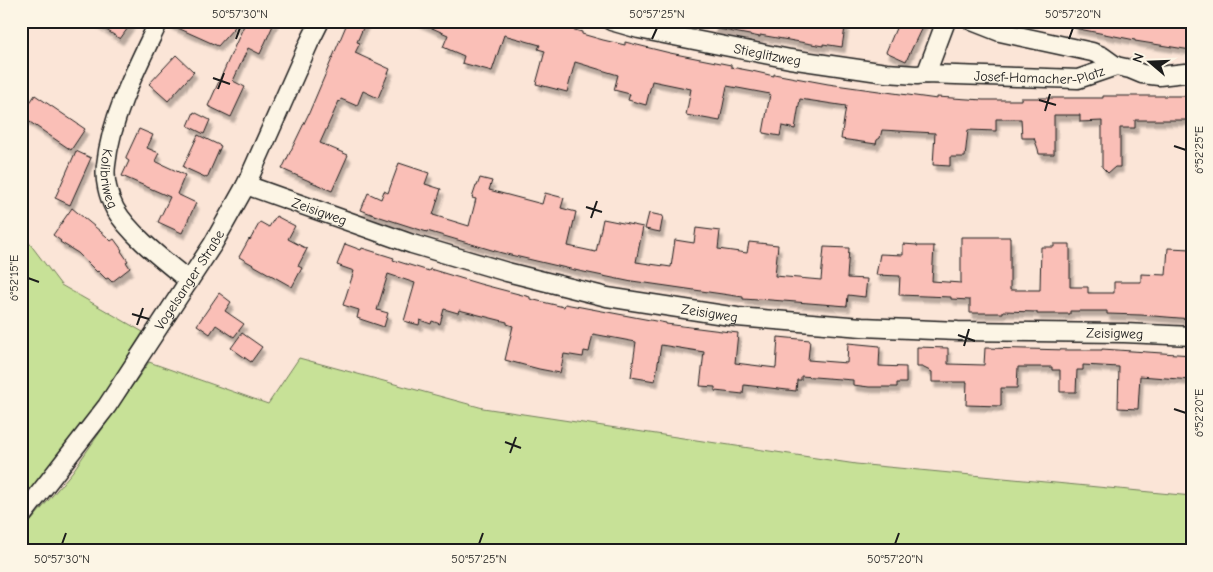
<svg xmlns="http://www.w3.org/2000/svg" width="1213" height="572" font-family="'Comic Neue',sans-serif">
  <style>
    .green { fill: #c7e197; stroke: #727e5a }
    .building { fill: #fabfb7; stroke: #1c1c1c; filter: url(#shadow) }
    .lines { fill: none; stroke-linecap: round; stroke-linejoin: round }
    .street-casing { stroke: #1c1c1c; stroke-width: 21 }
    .street { stroke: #fcf5e5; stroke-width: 18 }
    .ticks { fill: none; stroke: #1c1c1c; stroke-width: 2 }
    .labels { text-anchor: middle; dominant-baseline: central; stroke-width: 4.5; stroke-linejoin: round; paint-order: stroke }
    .street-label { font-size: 14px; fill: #1c1c1c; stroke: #fcf5e5 }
    .neatline { fill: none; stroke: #1c1c1c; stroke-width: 2 }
    .ticks-label { font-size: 12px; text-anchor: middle; fill: #1c1c1c }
  </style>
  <defs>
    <filter id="shadow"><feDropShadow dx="3" dy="5.5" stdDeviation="1" flood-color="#0004"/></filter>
  </defs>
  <rect width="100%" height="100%" fill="#fbe5d7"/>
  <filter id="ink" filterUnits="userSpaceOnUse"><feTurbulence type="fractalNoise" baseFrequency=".02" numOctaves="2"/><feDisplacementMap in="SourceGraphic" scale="10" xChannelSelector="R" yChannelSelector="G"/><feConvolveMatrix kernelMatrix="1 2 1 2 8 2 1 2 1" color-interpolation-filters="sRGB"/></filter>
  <g filter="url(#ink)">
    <path class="green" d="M21 232 61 285 143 332 100 400 21 505Z
      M299 358 483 408 856 464 1192 496V551H21V533L73 471 149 362 268 404Z"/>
    <path class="building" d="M93 21H133L120 39Z
      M169 21H240L218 46 169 24Z
      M246 21H275L260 54 248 48 233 81 245 87 231 117 208 106Z
      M348 21H366L357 42 360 43 355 53 390 69 378 98 363 91 357 106 341 99 340 102 339 101 320 143 348 155 332 191 282 169 309 113Z
      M416 21H542L582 32V34L603 40 625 45V42L670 53 731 65V67L752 71 774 76V74L828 84 937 99V97L983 100H1021V98H1103V96H1192V120H1135V128H1120V167H1115L1108 173 1102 167V121L1080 122V115H1054V154H1039L1038 149 1034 138H1022L1021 119H996V131L968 130 965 157H950V166L933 165 935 133 882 130 880 138 877 140 876 144 841 139 846 106 800 99 795 129 782 126 780 136 763 133 770 94 727 86 720 121 686 115 691 89 652 81 646 105 628 100 630 94 614 90 618 75 575 62 567 92 536 84 545 51 538 49 540 45 504 35 492 71 462 63 464 56 443 47 448 35Z
      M714 21H846L842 47 823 44V46L760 35V37L713 28Z
      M899 21H925L906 61 886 52Z
      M1075 21H1132L1149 24V21H1192V49L1191 50 1135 41V40L1074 28Z
      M176 55 194 72 168 101 149 84Z
      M35 95 85 129 71 150 21 116Z
      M194 112 210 120 204 134 188 126Z
      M139 129 153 135 147 148 159 153 155 161 185 175 177 194 196 203 182 233 158 222 170 197 122 176 129 161 126 159V157Z
      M198 135 221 146 207 178 183 167Z
      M76 151 91 158 70 205 55 198Z
      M399 163 429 173 425 184 441 189 433 215 469 226 476 199 472 198 476 186H477L480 178 492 181 489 190 542 204 545 193 564 198 561 208 576 212 568 246 596 252 603 219 643 227 636 262 671 267 675 240 694 243 696 228 720 231 718 249 747 253 749 242 778 245 775 276 821 280 824 247 849 248 847 278 867 279 865 297 848 295 847 306 758 299V300L743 299V297L632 281V282L579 271 502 253 427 231V232L374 215 361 210 368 193 381 199 384 191 388 193Z
      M72 208 106 236 111 241 114 239 122 250 121 251 128 261 126 262 130 268 112 282 108 278 106 279 98 271 97 272 78 253 60 242 61 241 53 235Z
      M649 213 663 216 660 232 645 229Z
      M276 216 295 226 288 239 307 249 298 266 302 268 292 287 239 257 249 239 250 240 260 222 269 227Z
      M961 237H1010V290H1040L1041 247H1054V244H1070V287H1088V293H1114V282H1141V274L1166 275 1168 248 1192 249V319L1141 315 1107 314V311H1070V314H1037V312L1003 311V313H970V300L951 299V297L899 295 900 276 876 275 880 254 903 255V244L917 245V246H934L932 281 961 283Z
      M345 244 361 250 362 248 394 258 393 260 429 271 430 269 480 284 530 297V299L564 307 565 304 666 323V324L738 333 735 363 776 368 778 337 810 340 808 360 847 363 848 343 880 346 879 366 906 367V383H897V387H869L853 385V380L801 376V380H797L796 391 744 385 743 394 715 391V387L700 386 704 352 661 345 655 381 631 377 636 342 593 334 589 352 584 351 583 357 564 354 560 373 539 369 505 360 513 326 507 324V322L459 310 458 313 444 309 440 324 432 321 431 324 420 320 419 325 404 321 415 283 388 274 377 310 388 313 384 327 357 318 359 310 343 305 354 271 337 265Z
      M219 293 231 302 225 311 244 324 234 337 216 325 210 334 197 325Z
      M242 333 262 347 251 362 231 348Z
      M917 347 948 348V364L984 365 985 348 1068 350H1102V349L1192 355V380L1140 376 1138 409 1118 408 1119 367 1083 365V370H1077L1076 392H1060V370H1052V367H1018L1017 388H1001V406L966 405 967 382H932V372L922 367H917Z"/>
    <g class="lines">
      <g class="street-casing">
        <g id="street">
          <path id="s1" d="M159 21C138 65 111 116 106 165 104 179 108 196 115 209 130 235 166 262 189 281"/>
          <path id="s2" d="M611 21 639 29 790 59 886 73 917 75 926 74 1078 79 1116 66"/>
          <path d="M972 21 1000 32 1092 52 1102 56 1116 66 1130 69 1142 74 1159 76 1185 73 1192 74"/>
          <path d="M926 74 946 21"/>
          <path id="s3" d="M246 185 412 244 507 272 607 297 737 317 862 327 958 331 1124 333 1192 336"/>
          <path id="s4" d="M21 517 107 406 213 244 246 185 309 43 320 21"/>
        </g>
      </g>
      <use href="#street" class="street"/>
    </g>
  </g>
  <path class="ticks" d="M236 39 240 28M652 39 657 28M1069 39 1073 28M213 78 230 84M218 89 224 73M1039 100 1056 105M1045 111 1050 94M1174 146 1186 150M586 207 602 212M591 218 597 201M28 278 39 282M132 314 149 319M137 325 143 308M958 335 975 341M964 346 969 329M1174 409 1186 413M505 442 521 448M510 453 516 437M62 544 66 533M479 544 483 533M895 544 899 533"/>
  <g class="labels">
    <g class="street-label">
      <text stroke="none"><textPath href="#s2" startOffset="160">Stieglitzweg</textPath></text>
      <text stroke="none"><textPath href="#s2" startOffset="434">Josef-Hamacher-Platz</textPath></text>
      <text stroke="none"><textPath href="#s1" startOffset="168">Kolibriweg</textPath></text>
      <text stroke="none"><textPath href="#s3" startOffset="78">Zeisigweg</textPath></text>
      <text stroke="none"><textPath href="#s4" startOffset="291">Vogelsanger Straße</textPath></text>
      <text stroke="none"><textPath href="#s3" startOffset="482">Zeisigweg</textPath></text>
      <text stroke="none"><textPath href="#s3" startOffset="888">Zeisigweg</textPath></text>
    </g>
  </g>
  <rect width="1213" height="572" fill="none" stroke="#fcf5e5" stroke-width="55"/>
  <g transform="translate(1150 62) rotate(289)" stroke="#fcf5e5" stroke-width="4" paint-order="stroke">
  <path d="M0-4L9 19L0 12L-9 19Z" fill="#1c1c1c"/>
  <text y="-8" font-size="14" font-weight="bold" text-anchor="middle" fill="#1c1c1c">N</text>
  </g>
  <rect x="28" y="28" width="1158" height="516" class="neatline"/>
  <g class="ticks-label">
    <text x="240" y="18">50°57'30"N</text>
    <text x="657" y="18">50°57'25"N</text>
    <text x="1073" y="18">50°57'20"N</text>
    <text transform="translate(1199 150) rotate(-90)" y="4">6°52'25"E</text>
    <text transform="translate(14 278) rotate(-90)" y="4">6°52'15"E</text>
    <text transform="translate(1199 413) rotate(-90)" y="4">6°52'20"E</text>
    <text x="62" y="563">50°57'30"N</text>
    <text x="479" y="563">50°57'25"N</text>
    <text x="895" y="563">50°57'20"N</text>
  </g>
</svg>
